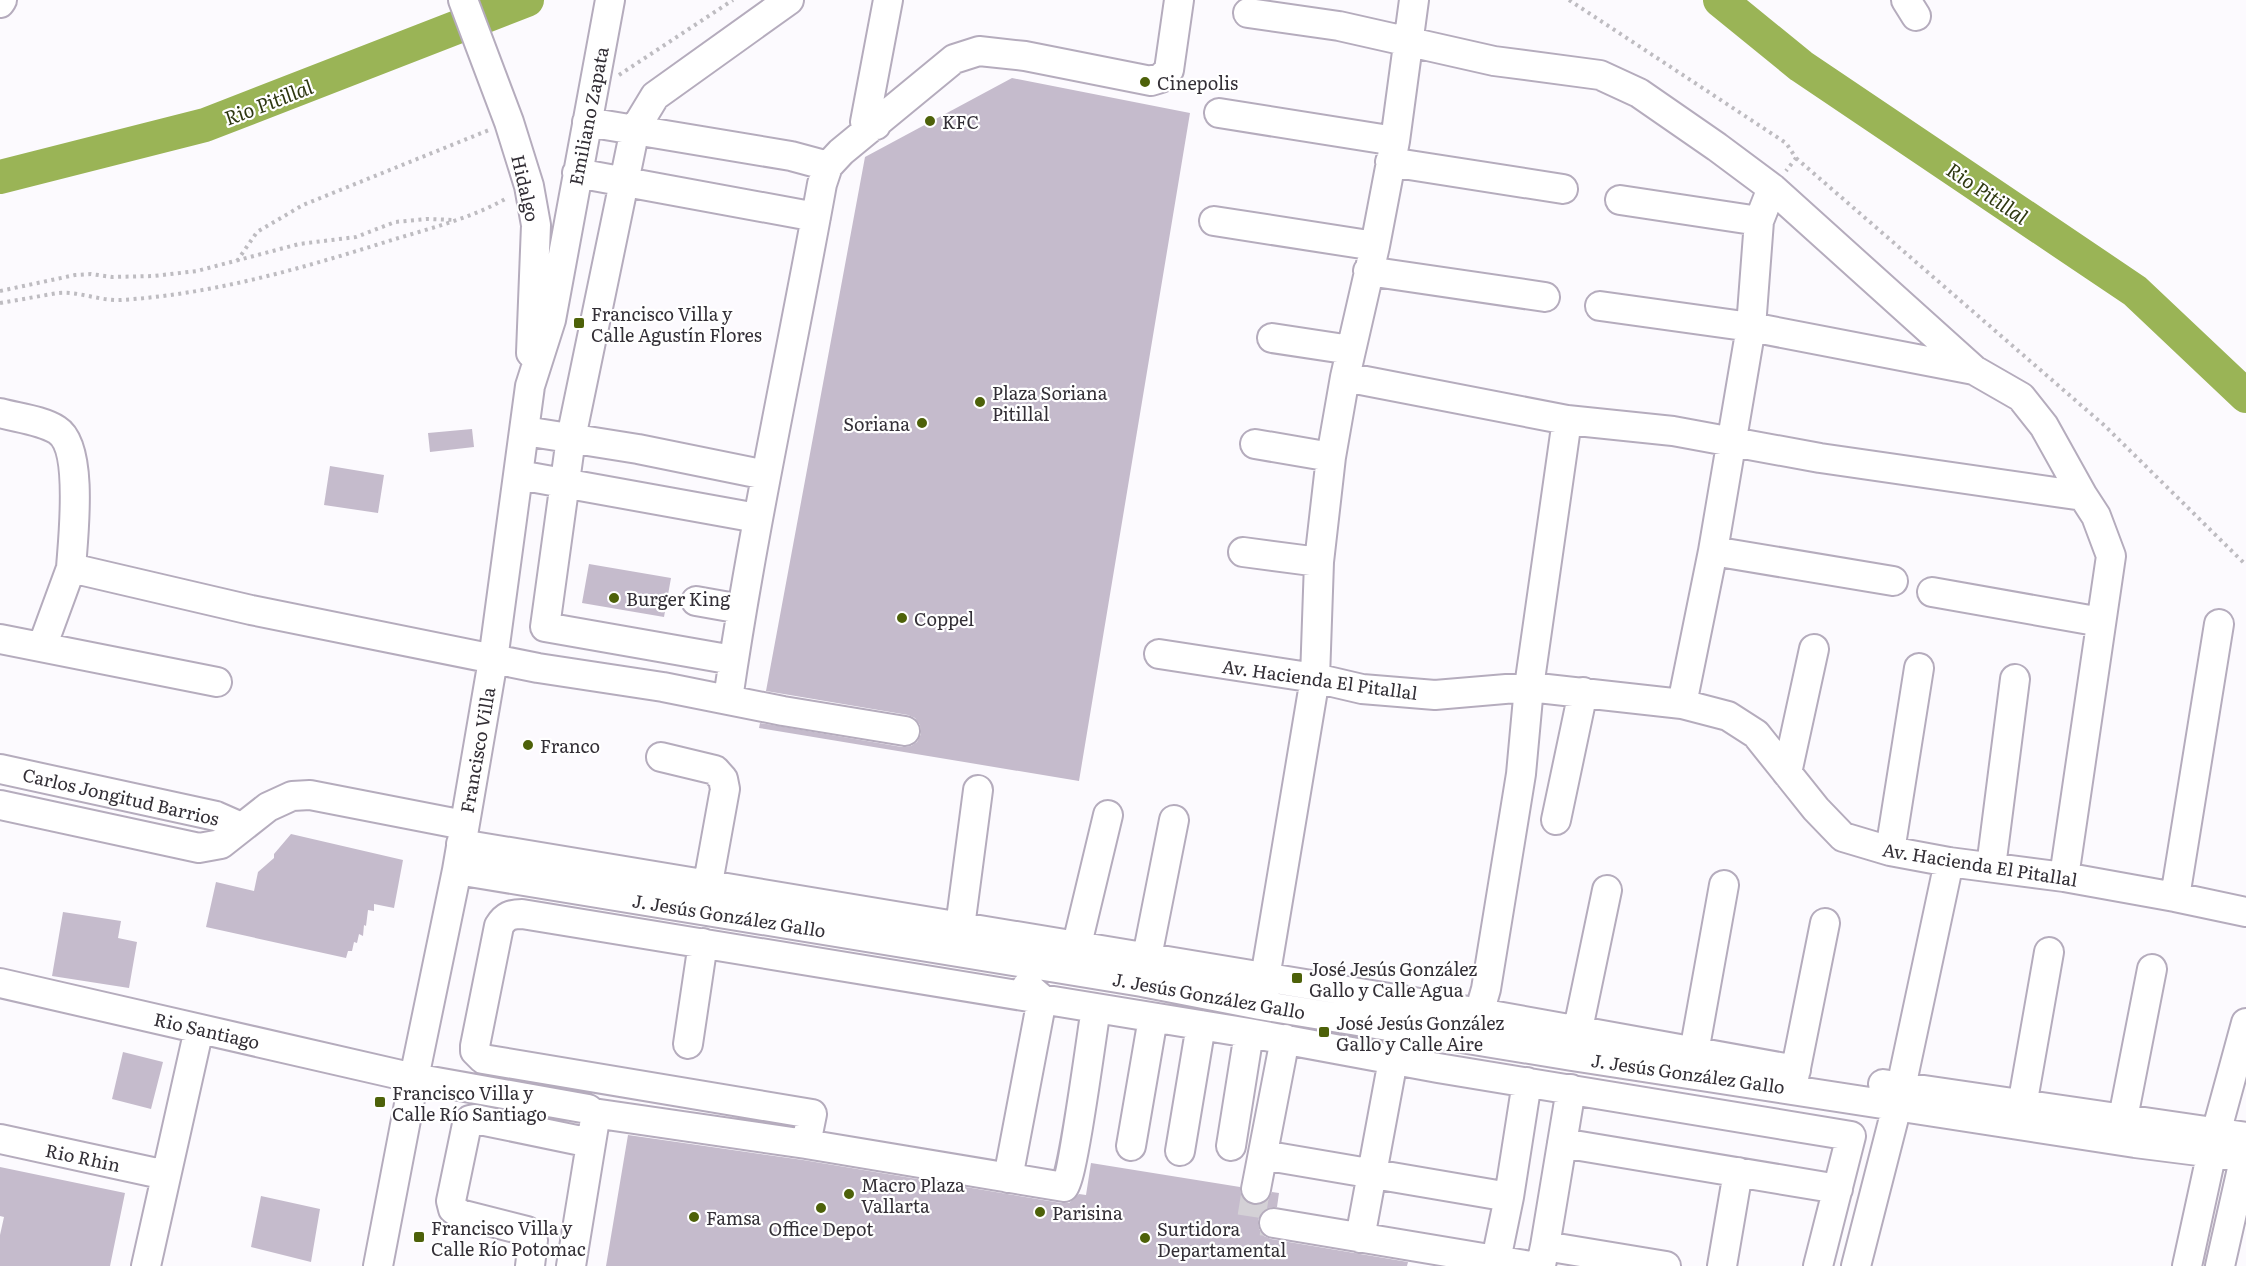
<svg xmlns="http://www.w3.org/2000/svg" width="2246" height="1266" font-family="Literata,serif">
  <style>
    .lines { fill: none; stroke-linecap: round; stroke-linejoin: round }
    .river { stroke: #9ab456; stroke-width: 34 }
    .building { fill: #c5bbcc }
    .minor-tunnel { stroke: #d4d1d6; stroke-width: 28; stroke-dasharray: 28 14; stroke-linecap: butt }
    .minor-casing { stroke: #b5acbd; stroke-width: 32 }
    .path { stroke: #bebcc1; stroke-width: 4; stroke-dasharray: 3 4.5; stroke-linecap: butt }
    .minor { stroke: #fff; stroke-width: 28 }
    .poi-dot { fill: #4d6109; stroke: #fff; stroke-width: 2 }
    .labels { text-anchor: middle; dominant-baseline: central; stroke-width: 4.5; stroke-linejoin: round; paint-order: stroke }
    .poi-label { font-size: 18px; fill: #332f36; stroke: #fff; text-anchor: start }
    .street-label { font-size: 18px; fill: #332f36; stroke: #fff }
    .water-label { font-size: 20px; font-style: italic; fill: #2e3811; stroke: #fff }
  </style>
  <rect width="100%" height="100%" fill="#fcfafe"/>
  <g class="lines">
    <path class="river" d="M1720 0 1801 66 2135 291 2246 396
      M0 177 205 125 527 0"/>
  </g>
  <path class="building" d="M1012 78 1190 113 1079 781 759 728 760 723 902 747 911 746 917 742 921 734 920 725 915 718 908 715 766 691 865 157Z
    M472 429 474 447 430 452 428 433Z
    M330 466 384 475 378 513 324 505Z
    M589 564 671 578 664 617 582 603Z
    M291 834 403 860 394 908 374 904V911L368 910 366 926 364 925 363 936 359 934 357 943 354 942 352 951H348L346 958 206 927 216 882 254 891 258 872 274 858V854Z
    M63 912 121 921 118 938 137 942 129 988 52 976Z
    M123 1052 163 1062 151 1109 112 1099Z
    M628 1135 803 1160 1061 1203H1069L1079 1194 1086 1195 1091 1163 1240 1187 1241 1195 1245 1201 1253 1205 1262 1204 1268 1200 1272 1192 1279 1193 1277 1207 1268 1208 1262 1212 1258 1220 1259 1229 1264 1236 1271 1239 1408 1262 1407 1266H606Z
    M0 1167 125 1193 110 1266H0V1235L4 1217 0 1216Z
    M261 1196 320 1209 311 1262 251 1247Z"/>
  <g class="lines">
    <path class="minor-tunnel" d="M1256 1189 1251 1220 1274 1223"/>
    <g class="minor-casing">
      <path id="minor" d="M463 0 509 122 529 186 536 225 531 353
        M1906 0 1916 16
        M0 3 2 0
        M1248 13 1339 26 1494 61 1600 75 1639 93 1717 147 1772 188 1974 370
        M1219 113 1395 141
        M587 122 791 156 828 166
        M876 125 865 122 888 0
        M1390 162 1563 189
        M577 173 816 217
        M1620 200 1759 221
        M1214 221 1375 246
        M1368 271 1545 297
        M1600 306 1751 327 1974 370 2021 397 2044 426 2083 496
        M1272 338 1351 350
        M1345 377 1567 420 1673 431 1820 458 2083 496 2096 516 2111 556 2064 877
        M0 413C18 418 41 420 57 430 84 447 73 538 71 568
        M525 431 638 449 766 475
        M1255 444 1331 457
        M519 475 757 518
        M1713 551 1893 581
        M1243 552 1319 562
        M1932 592 2101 622
        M696 601 741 609
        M0 639 217 682
        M42 647 71 568 251 610 538 668 663 687 783 711 905 731
        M1159 654 1315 678 1362 689 1435 695 1529 687 1682 704 1728 716 1756 734 1816 809 1843 837 1890 851 1949 862 2064 877 2175 897 2246 912
        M733 660 545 627 571 438 635 129 655 96 789 0
        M728 699C753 526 791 356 822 184L828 166 841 152 954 59 979 51 1025 56 1151 81 1161 78 1169 70 1179 0
        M1682 704 1713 551 1751 327 1759 221 1772 188
        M661 757 715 770 723 779 725 789 704 905
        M0 769 216 816 241 827
        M1787 773 1814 649
        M0 805 199 848 221 844 268 807 292 796 310 795 464 825
        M1556 820 1583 692
        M461 844 1480 1013 1796 1070
        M1890 851 1919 668
        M1991 867 2015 679
        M457 870 1142 982 1260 1005 1572 1056 2135 1143 2246 1157
        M2175 897 2219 624
        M960 946V927L978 790
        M1072 965 1108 815
        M1143 977 1174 820
        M0 983 414 1078 588 1109 593 1113 595 1119 571 1266
        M1262 996 1315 678 1319 562 1331 457 1345 377 1375 246 1395 141 1414 0
        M1096 1008C1092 1032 1073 1178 1064 1187L806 1144 812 1114 483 1059 475 1051V1046L499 926C505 916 511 914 522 914L1249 1033 1438 1068 1851 1136 1818 1266
        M1474 1031 1486 989 1521 774 1529 687 1567 420
        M688 1044 703 943
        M1574 1048 1607 890
        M1691 1069 1724 885
        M1883 1084 2246 1137
        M1792 1088 1825 923
        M593 1113 806 1144
        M2123 1118 2152 969
        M2019 1123 2049 952
        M0 1139 166 1175
        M1562 1143 1838 1189
        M1131 1146 1153 1018
        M1231 1146 1249 1033
        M1180 1151 1201 1025
        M1263 1155 1509 1197
        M1008 1178 1042 999 1027 986
        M1256 1189 1285 1039
        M1274 1223 1531 1266
        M1360 1238 1393 1060 1404 1052H1409
        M1545 1246 1571 1089
        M1496 1260 1509 1197 1527 1082
        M1541 1265 1545 1246 1666 1266
        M146 1266 199 1029
        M378 1266 414 1078 457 870 493 660 530 386 551 320 610 0
        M530 1266 533 1240 527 1231 460 1214 453 1209 451 1201 467 1124 470 1120 475 1119 591 1143
        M1722 1266 1738 1172
        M1856 1266 1897 1106 1949 862
        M2187 1266 2216 1133 2246 1023
        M2220 1266 2246 1151"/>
    </g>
    <path class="path" d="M1569 0 1786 143 1796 158 1786 171
      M619 75 733 0
      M1796 158 2105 426 2246 565
      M237 261 257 232 303 205 489 130
      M0 291 75 275 91 274 112 277 154 276 197 271 299 244 356 237 395 222 426 219 455 220
      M0 303 58 293C79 291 99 301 121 300 215 294 303 268 392 240 431 228 472 218 507 198"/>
    <use href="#minor" class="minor"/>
  </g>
  <g class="poi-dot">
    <circle cx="1145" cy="82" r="6"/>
    <circle cx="930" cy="121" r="6"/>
    <rect x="573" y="317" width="12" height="12" rx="3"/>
    <circle cx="980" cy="402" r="6"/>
    <circle cx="922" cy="423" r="6"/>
    <circle cx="614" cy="598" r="6"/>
    <circle cx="902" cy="618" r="6"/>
    <circle cx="528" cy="745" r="6"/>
    <rect x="1291" y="972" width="12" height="12" rx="3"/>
    <rect x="1318" y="1026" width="12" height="12" rx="3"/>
    <rect x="374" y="1096" width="12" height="12" rx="3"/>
    <circle cx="849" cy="1194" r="6"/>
    <circle cx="821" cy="1208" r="6"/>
    <circle cx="1040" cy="1212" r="6"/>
    <circle cx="694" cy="1217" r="6"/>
    <rect x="413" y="1231" width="12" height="12" rx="3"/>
    <circle cx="1145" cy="1238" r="6"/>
  </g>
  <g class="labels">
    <g class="poi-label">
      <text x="1157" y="82">Cinepolis</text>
      <text x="942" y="121">KFC</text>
      <text x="591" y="313">Francisco Villa y<tspan x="591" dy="21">Calle Agustín Flores</tspan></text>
      <text x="992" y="392">Plaza Soriana<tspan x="992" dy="21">Pitillal</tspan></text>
      <text x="910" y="423" text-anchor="end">Soriana</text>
      <text x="626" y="598">Burger King</text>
      <text x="914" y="618">Coppel</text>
      <text x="540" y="745">Franco</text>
      <text x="1309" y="968">José Jesús González<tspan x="1309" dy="21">Gallo y Calle Agua</tspan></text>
      <text x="1336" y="1022">José Jesús González<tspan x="1336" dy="21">Gallo y Calle Aire</tspan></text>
      <text x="392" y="1092">Francisco Villa y<tspan x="392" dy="21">Calle Río Santiago</tspan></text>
      <text x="861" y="1184">Macro Plaza<tspan x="861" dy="21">Vallarta</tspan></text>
      <text x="1052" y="1212">Parisina</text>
      <text x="706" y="1217">Famsa</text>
      <text x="431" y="1227">Francisco Villa y<tspan x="431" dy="21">Calle Río Potomac</tspan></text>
      <text x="821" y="1228" text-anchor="middle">Office Depot</text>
      <text x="1157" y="1228">Surtidora<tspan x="1157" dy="21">Departamental</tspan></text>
    </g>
    <g class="street-label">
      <text transform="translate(588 116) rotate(-79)">Emiliano Zapata</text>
      <text transform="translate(526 188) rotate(77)">Hidalgo</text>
      <text transform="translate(1320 679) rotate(8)">Av. Hacienda El Pitallal</text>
      <text transform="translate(477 750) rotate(-80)">Francisco Villa</text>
      <text transform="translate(121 796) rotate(13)">Carlos Jongitud Barrios</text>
      <text transform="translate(1980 864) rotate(9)">Av. Hacienda El Pitallal</text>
      <text transform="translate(729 915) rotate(9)">J. Jesús González Gallo</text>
      <text transform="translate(1209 995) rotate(10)">J. Jesús González Gallo</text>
      <text transform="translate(207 1030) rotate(13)">Rio Santiago</text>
      <text transform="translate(1688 1073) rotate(8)">J. Jesús González Gallo</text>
      <text transform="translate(83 1157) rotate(12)">Rio Rhin</text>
    </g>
    <g class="water-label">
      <text transform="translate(268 101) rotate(-21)">Rio Pitillal</text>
      <text transform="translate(1988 192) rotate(34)">Rio Pitillal</text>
    </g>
  </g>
</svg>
